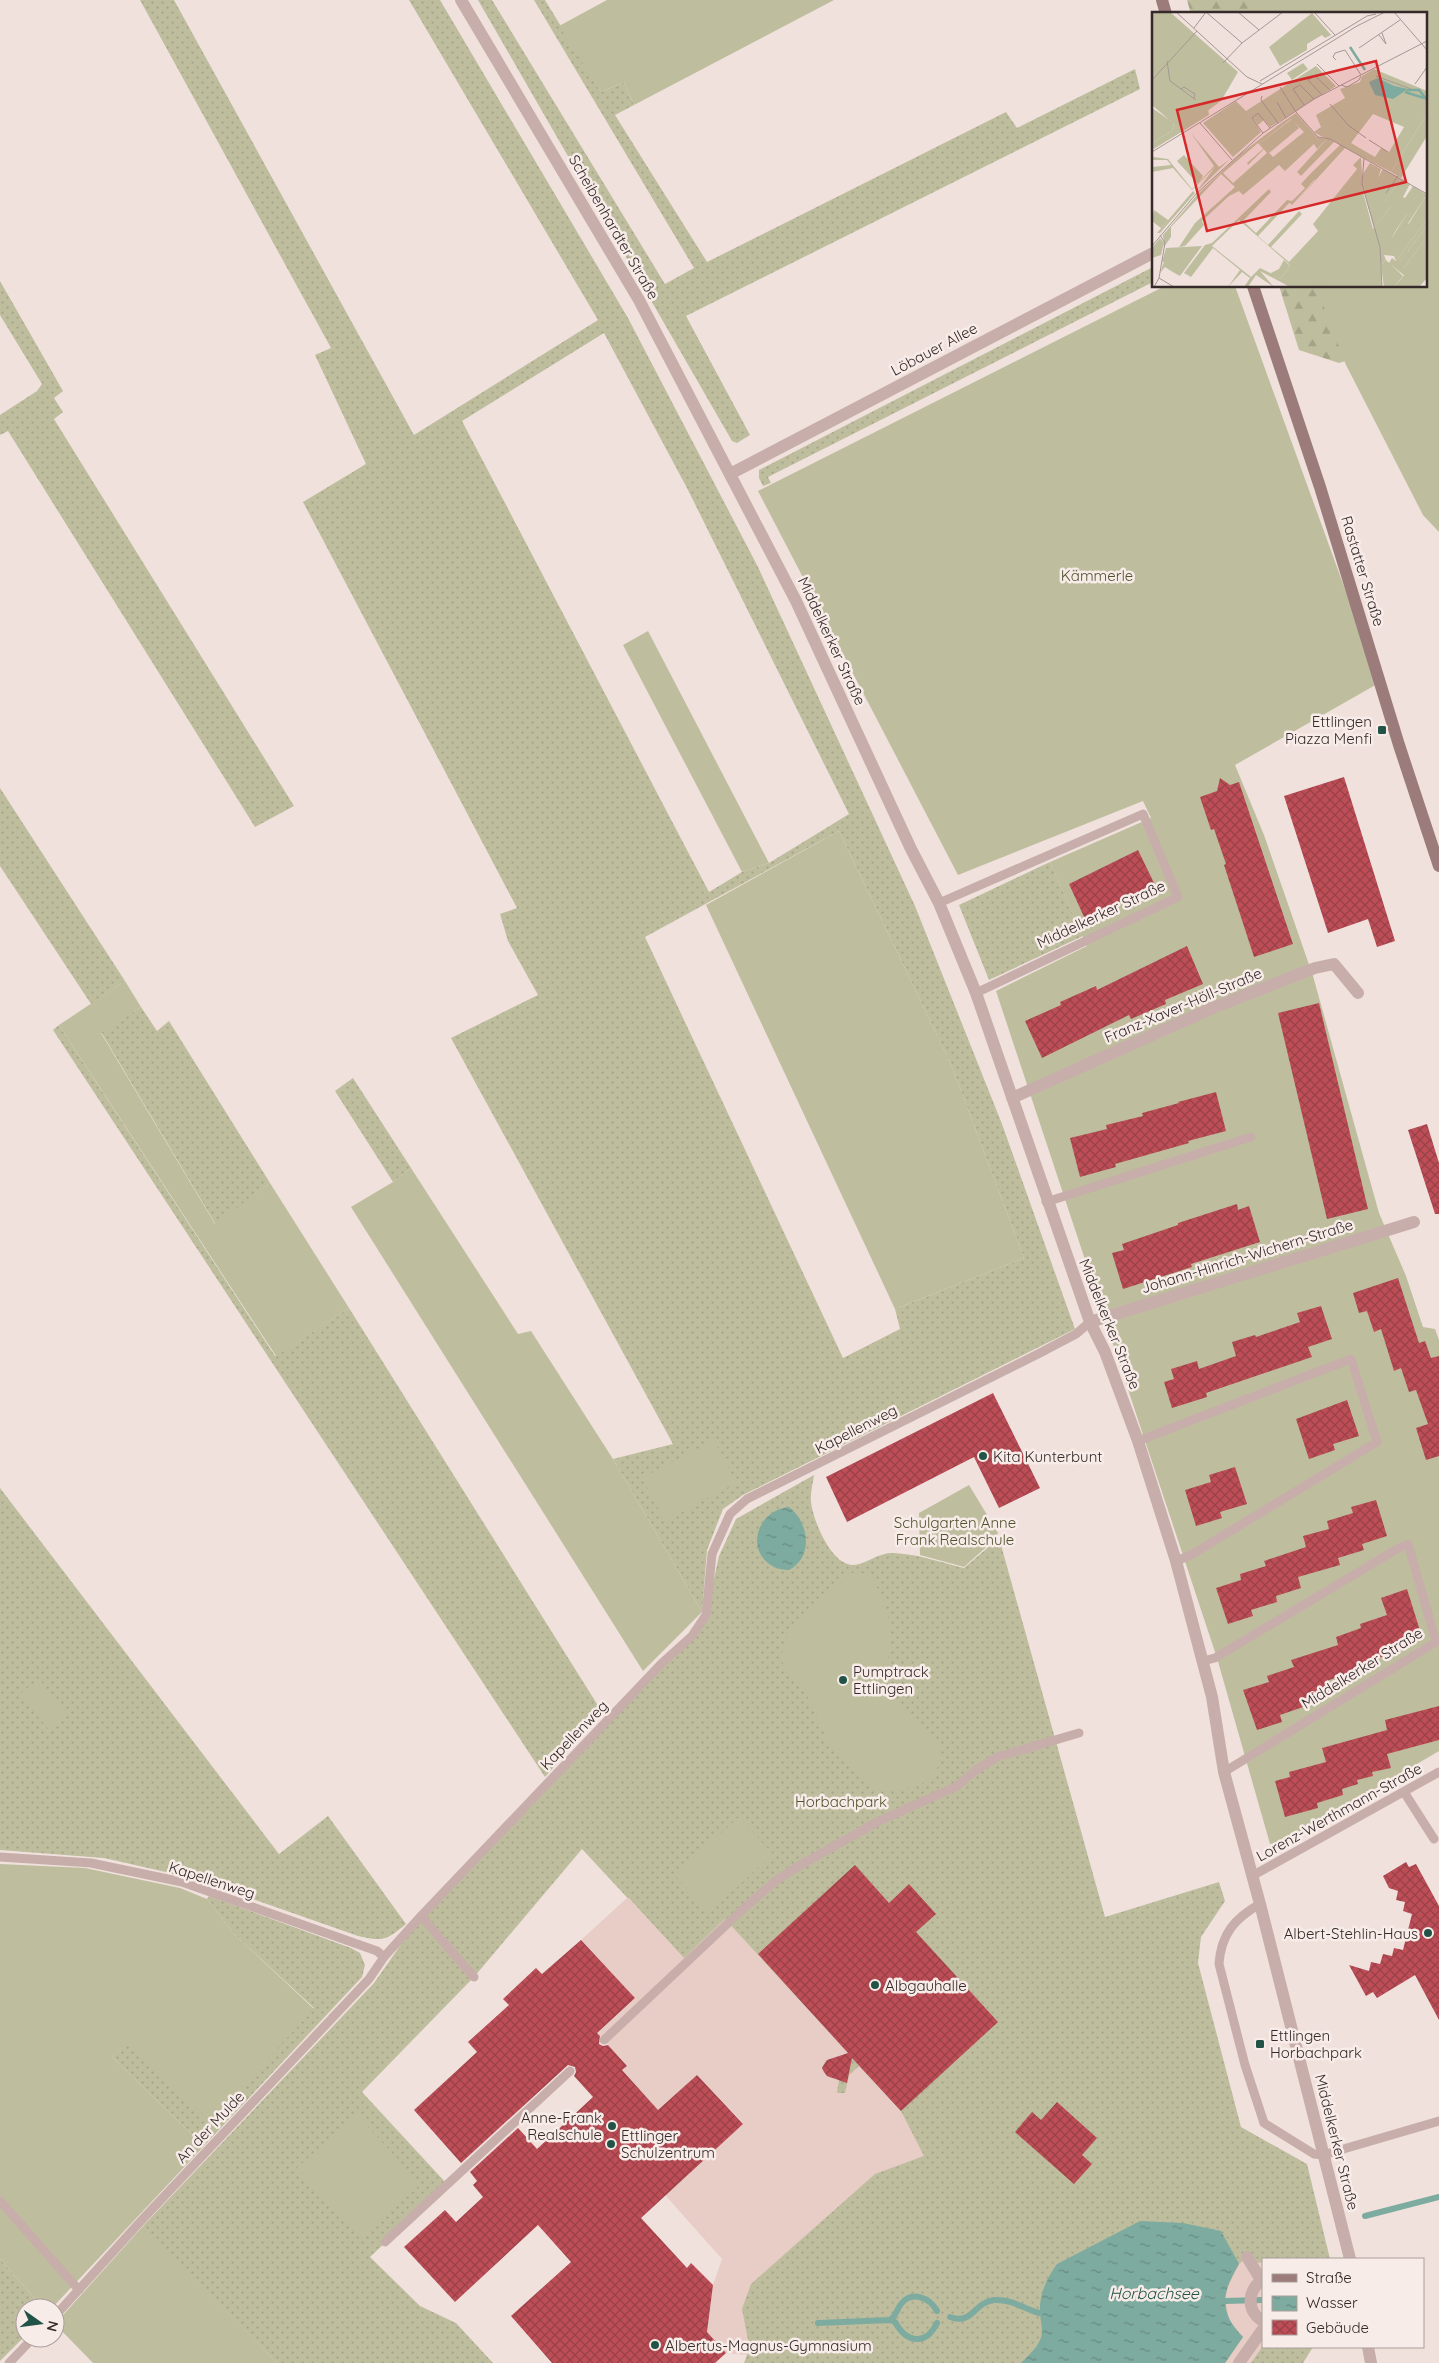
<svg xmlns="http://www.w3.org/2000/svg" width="1439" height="2363" font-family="Quicksand,sans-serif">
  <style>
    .grass { fill: url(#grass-dots); fill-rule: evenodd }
    .forest { fill: url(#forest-firs) }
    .garden { fill: #bebe9e }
    .plaza { fill: #e7cdc5 }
    .water { fill: url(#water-ripples) }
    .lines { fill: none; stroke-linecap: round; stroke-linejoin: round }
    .stream { stroke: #7eab9f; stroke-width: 6 }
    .building { fill: url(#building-cross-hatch) }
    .service { stroke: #c8aeaa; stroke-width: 9 }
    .pedestrian { stroke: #c8aeaa; stroke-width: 12 }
    .minor { stroke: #c8aeaa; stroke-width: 12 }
    .secondary { stroke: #9b7c7b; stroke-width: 12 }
    .poi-dot { fill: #215447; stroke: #f8ece9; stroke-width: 2 }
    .labels { text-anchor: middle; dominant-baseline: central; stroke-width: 5; stroke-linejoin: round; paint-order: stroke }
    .street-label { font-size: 15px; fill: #352929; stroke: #f8ece9 }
    .park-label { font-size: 15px; fill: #50522e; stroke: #f8ece9 }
    .poi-label { font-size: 15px; fill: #352929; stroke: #f8ece9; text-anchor: start }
    .water-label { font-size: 16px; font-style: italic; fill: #215447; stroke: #f8ece9 }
    .inset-river { fill: none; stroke: #7eab9f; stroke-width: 2.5 }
    .inset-road { fill: none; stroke: #a59795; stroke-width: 1 }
    .view { fill: #d62828; fill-opacity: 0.15; stroke: #d62828; stroke-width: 2.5 }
    .inset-edge { fill: none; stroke: #352929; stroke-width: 2.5 }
  </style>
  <defs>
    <pattern id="grass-dots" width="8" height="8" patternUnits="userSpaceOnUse" patternTransform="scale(1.25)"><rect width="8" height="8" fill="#bebe9e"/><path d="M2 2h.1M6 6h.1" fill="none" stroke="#a4a388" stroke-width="1.8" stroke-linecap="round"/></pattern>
    <pattern id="forest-firs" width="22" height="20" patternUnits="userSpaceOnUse" patternTransform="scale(1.25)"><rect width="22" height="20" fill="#bebe9e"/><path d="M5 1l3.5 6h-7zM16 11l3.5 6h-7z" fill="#a4a388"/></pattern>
    <pattern id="water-ripples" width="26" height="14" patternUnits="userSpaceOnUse" patternTransform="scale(1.25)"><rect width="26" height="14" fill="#7eab9f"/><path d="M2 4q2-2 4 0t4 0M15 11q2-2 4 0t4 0" fill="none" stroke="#688b82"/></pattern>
    <pattern id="building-cross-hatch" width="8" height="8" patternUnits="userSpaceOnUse" patternTransform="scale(1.25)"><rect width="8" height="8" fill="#bd4e57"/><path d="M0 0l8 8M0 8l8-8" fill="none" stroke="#9a4148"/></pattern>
  </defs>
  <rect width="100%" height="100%" fill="#f0e1dd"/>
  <path class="grass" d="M140 0H174L414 435 598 320 409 0H440L628 318 758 567 915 906 1002 1124 1075 1329 743 1495 723 1509 707 1550 702 1612 613 1459 673 1444 451 1038 538 995 508 941 500 914 517 908 303 502 366 464 315 355 331 348ZM604 333 687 488 849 814 769 863 742 872 709 892 462 421ZM839 831 950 1062 1024 1258 895 1309 900 1329 843 1358 645 937Z
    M478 0H492L665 284 694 268 534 0H545L601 92 624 82 634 105 615 115 707 262 1006 112 1017 128 1135 69 1140 89 686 316 750 435 737 443 732 441Z
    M1153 267V282L768 477 771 483 763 486 759 478V470Z
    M0 281 63 391 54 398 63 412 54 419 294 806 255 827 8 431 0 435V415L37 391 42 384 0 315Z
    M0 788 125 981 91 1004 0 866Z
    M1050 862 1083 936 989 980 959 905Z
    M141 1007 157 1031 169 1021 270 1183 216 1225 101 1032Z
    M59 1025 275 1356 349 1308 602 1712 545 1777 53 1030Z
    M353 1078 411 1168 393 1182 335 1091Z
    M814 1475C813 1483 810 1493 811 1502 813 1520 831 1565 853 1565 865 1565 879 1552 893 1553 918 1554 940 1562 964 1568L999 1538 1105 1917 1219 1882 1225 1901 1201 1937 1198 1963 1241 2127 1307 2164 1330 2259H1263V2347H1313L1303 2363H744L747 2355 735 2309 744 2281 853 2187 687 1962 582 1849 474 1977 362 2092 447 2184 370 2257 420 2306 456 2323 493 2363H277L143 2226 374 1983 421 1916 706 1615 719 1556 736 1519Z
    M0 1488 279 1854 328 1816 406 1924C387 1940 383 1942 358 1936L241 1895 170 1873 104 1858 0 1850Z
    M209 1896 351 1948 360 1953 365 1965 362 1977 204 2146 112 2057 128 2041 314 2008 235 1935 207 1899Z
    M0 2259 43 2308H25V2336L0 2361Z"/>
  <path class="forest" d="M1187 0H1274L1271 14H1191Z
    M1279 286H1347L1372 353 1339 363 1299 350Z"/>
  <path class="garden" d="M607 0H834L634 105 624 82 601 92 559 26Z
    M1259 0H1439V532L1423 515 1346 365 1316 286H1425V14H1256Z
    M1165 286H1235L1379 683 1235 765 1264 835 1313 976 1379 1213 1406 1276 1423 1327 1435 1329 1439 1340V1751L1285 1842 1270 1844 1217 1658 996 991 1087 946 1050 862 1151 818 1143 801 958 875 758 491Z
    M648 631 769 863 742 872 623 645Z
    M839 831 950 1062 1024 1258 895 1309 706 905Z
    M125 981 141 1007 101 1033 215 1224 270 1183 349 1308 276 1356 59 1025Z
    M411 1168 518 1334 531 1331 613 1459 702 1612 643 1671 351 1207 393 1182Z
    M714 1440 736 1483 665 1521 642 1478Z
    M969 1485 998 1533 993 1541 964 1567 920 1555 919 1513Z
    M851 1573C854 1573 859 1572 862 1573 880 1578 889 1616 890 1632 892 1649 884 1665 887 1681 891 1715 947 1727 941 1759 938 1772 923 1787 909 1788 900 1789 888 1792 879 1790 870 1789 863 1781 857 1775 824 1744 819 1721 801 1682L795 1678 791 1679 780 1658 790 1629 810 1613Z
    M39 1679 68 1715 49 1730 20 1694Z
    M739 1817 773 1854 709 1913 675 1875Z
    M0 1864 85 1868 180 1888 207 1899 235 1935 314 2009 210 2121 128 2042 112 2057 204 2146 52 2308H43L0 2259Z
    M356 2114 421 2184 361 2239 297 2168Z
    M143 2226 150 2232 277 2363H93L55 2324Z"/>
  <path class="plaza" d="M628 1897 684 1958 725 1919 853 2058 841 2067 836 2059 827 2060 824 2063 822 2068 827 2076 831 2078 840 2073 837 2093H845L849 2075 859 2066 901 2111 924 2156 875 2174 751 2284 742 2309 750 2350 747 2355 726 2353 707 2332 713 2285 722 2259 665 2195 743 2123 697 2075 658 2110 622 2070 627 2066 597 2033 635 1998 581 1940Z
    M1247 2257 1257 2263 1263 2262V2346L1251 2363H1225L1243 2337 1229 2320 1225 2301V2292L1239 2264Z"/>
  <path class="water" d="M789 1507C809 1522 814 1557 789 1570 785 1570 778 1569 774 1567 744 1551 757 1510 789 1507Z
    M1140 2221 1183 2223 1221 2231 1239 2264C1222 2292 1218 2312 1243 2337L1225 2363H1021C1027 2357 1035 2350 1039 2342 1045 2332 1040 2322 1040 2312 1039 2294 1047 2278 1057 2264Z"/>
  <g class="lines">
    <path class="stream" d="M1365 2216 1439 2197
      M1225 2301 1262 2300
      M950 2317C973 2325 973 2303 994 2300 1012 2299 1024 2309 1039 2313
      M890 2320C896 2316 897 2309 901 2304 912 2290 930 2298 937 2311
      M818 2323 890 2320 895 2322C906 2342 925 2347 937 2323"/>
  </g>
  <path class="building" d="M1344 777 1395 941 1377 947 1368 919 1328 933 1284 796Z
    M1220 778 1230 785 1239 782 1293 944 1254 957 1224 865 1226 864 1214 829 1211 830 1200 797 1217 791Z
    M1138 850 1155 885 1085 919 1069 884Z
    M1187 946 1203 984 1165 1000 1166 1004 1131 1019 1129 1015 1042 1058 1025 1021 1061 1005 1060 1002 1096 986 1097 990Z
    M1319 1003 1368 1209 1327 1219 1278 1013Z
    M1216 1092 1226 1131 1188 1141 1189 1143 1115 1164 1116 1167 1080 1177 1070 1138 1107 1129 1106 1125 1143 1116 1142 1113 1179 1103 1178 1102Z
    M1427 1124 1439 1163V1214H1435L1408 1130Z
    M1237 1204 1238 1210 1249 1206 1260 1242 1191 1264 1192 1267 1123 1289 1112 1253 1124 1250 1122 1244 1178 1225V1223Z
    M1398 1278 1419 1343 1425 1341 1431 1358 1439 1356V1456L1426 1460 1416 1428 1428 1424 1416 1390 1409 1392 1401 1368 1394 1371 1381 1329 1374 1332 1367 1311 1359 1313 1353 1293Z
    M1321 1306 1332 1339 1308 1347 1312 1357 1206 1393 1207 1397 1172 1408 1164 1382 1174 1379 1171 1369 1197 1361 1199 1369 1236 1356 1232 1342 1255 1335 1256 1337 1300 1322 1297 1313Z
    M993 1393 1040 1488 999 1508 974 1457 847 1522 826 1477Z
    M1347 1400 1359 1436 1333 1444 1335 1450 1309 1459 1296 1419Z
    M1235 1467 1247 1504 1220 1512 1222 1518 1196 1526 1185 1490 1211 1482 1209 1475Z
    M1376 1500 1387 1536 1362 1544 1364 1550 1338 1558 1340 1565 1298 1577 1301 1588 1276 1596 1277 1602 1251 1610 1253 1616 1228 1624 1216 1588 1241 1580 1240 1574 1266 1566 1264 1561 1306 1547 1303 1536 1329 1529 1327 1521 1353 1513 1351 1507Z
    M1407 1589 1422 1637 1396 1645 1398 1652 1372 1660 1374 1666 1326 1681 1330 1692 1304 1701 1306 1706 1280 1715 1282 1722 1257 1730 1243 1690 1269 1682 1267 1676 1294 1667 1291 1660 1338 1645 1336 1637 1361 1628 1360 1624 1387 1615 1381 1598Z
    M1439 1706V1740L1387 1754 1391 1768 1372 1772 1373 1776 1357 1780 1358 1784 1342 1789 1343 1795 1317 1803 1318 1808 1285 1817 1275 1781 1290 1777 1289 1772 1326 1762 1322 1748 1387 1730 1385 1720Z
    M1406 1862 1409 1867 1416 1864 1439 1906V2020L1415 1975 1377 1998 1373 1992 1366 1996 1349 1965 1369 1971 1371 1962 1380 1964 1383 1954 1392 1956 1394 1948 1403 1950 1412 1914 1403 1911 1405 1902 1396 1900 1398 1891 1389 1888 1383 1876Z
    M855 1865 889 1903 909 1884 936 1914 916 1932 998 2022 901 2111 852 2058 847 2083 827 2076 824 2072 822 2068 827 2060 848 2053 758 1954Z
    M581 1940 635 1998 597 2033 600 2036 599 2044 603 2046 608 2045 627 2066 622 2070 658 2110 697 2075 743 2124 641 2218 687 2268 691 2263 713 2285 707 2332 726 2353 715 2363H552L511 2316 571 2262 538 2225 455 2302 404 2247 445 2210 456 2222 483 2197 473 2185 477 2181 470 2172 518 2128 537 2149 593 2097 574 2076 576 2072 575 2067 568 2065 461 2163 414 2110 477 2052 468 2042 509 2005 503 1999 536 1968 542 1974Z
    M1057 2102 1097 2138 1082 2155 1092 2164 1074 2184 1015 2132 1032 2112 1041 2120Z"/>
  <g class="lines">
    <path class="service" d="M939 903 1143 814 1178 897 976 993
      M1046 1202 1251 1137
      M1138 1441 1351 1359 1377 1442 1191 1555 1176 1561
      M1203 1661 1215 1658 1397 1549 1408 1544 1436 1642 1224 1772
      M1404 1792 1434 1839
      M0 1857 91 1863 182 1882 377 1951 384 1957
      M1252 1876 1439 1772
      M1260 1904C1235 1918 1221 1934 1219 1964L1245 2065 1264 2123 1314 2154 1323 2155 1439 2121
      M421 1916 474 1977
      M604 2040 742 1910 774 1882 792 1870 877 1822 957 1786 976 1770 997 1757 1079 1733
      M0 2201 79 2290
      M385 2242 570 2071
      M55 2316 140 2222 369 1979 384 1957 421 1916 662 1663 692 1636 706 1615 712 1554 730 1514 747 1499 1038 1354 1076 1334 1090 1322
      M9 2363 33 2338"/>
    <path class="pedestrian" d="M1247 2257 1261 2280
      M1263 2280C1247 2289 1246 2312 1263 2321
      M1239 2363 1263 2329"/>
    <path class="minor" d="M461 0 639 300 796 601 911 849 939 903 976 993 1090 1322 1105 1352 1138 1441 1176 1561 1212 1697 1224 1772 1260 1904 1350 2259
      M730 474 1153 253
      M1012 1098 1215 1007 1315 968 1334 964 1358 993
      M1090 1322 1414 1222
      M1368 2347 1371 2363"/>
    <path class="secondary" d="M1162 0 1166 14
      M1253 286 1320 487 1399 745 1439 866"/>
  </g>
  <g class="poi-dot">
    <rect x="1377" y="725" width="10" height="10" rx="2.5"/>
    <circle cx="983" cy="1456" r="5"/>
    <circle cx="843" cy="1680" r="5"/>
    <circle cx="1428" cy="1933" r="5"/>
    <circle cx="875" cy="1985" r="5"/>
    <rect x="1255" y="2039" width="10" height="10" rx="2.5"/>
    <circle cx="612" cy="2126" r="5"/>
    <circle cx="611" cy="2144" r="5"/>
    <circle cx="655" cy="2345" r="5"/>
  </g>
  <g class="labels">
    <g class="street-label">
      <text transform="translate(614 227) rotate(60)">Scheibenhardter Straße</text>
      <text transform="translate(934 349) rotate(-28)">Löbauer Allee</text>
      <text transform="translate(1363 571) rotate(73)">Rastatter Straße</text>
      <text transform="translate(832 641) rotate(65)">Middelkerker Straße</text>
      <text transform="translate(1101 914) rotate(-25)">Middelkerker Straße</text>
      <text transform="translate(1183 1005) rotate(-23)">Franz-Xaver-Höll-Straße</text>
      <text transform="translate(1247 1256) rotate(-17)">Johann-Hinrich-Wichern-Straße</text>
      <text transform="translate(1110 1324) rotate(68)">Middelkerker Straße</text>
      <text transform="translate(856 1429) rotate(-27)">Kapellenweg</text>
      <text transform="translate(1362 1668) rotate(-32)">Middelkerker Straße</text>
      <text transform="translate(574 1735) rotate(-46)">Kapellenweg</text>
      <text transform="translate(1339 1812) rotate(-29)">Lorenz-Werthmann-Straße</text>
      <text transform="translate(212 1880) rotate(18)">Kapellenweg</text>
      <text transform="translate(210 2127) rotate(-47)">An der Mulde</text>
      <text transform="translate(1337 2142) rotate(76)">Middelkerker Straße</text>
    </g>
    <g class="park-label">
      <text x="1097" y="575">Kämmerle</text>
      <text x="955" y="1522">Schulgarten Anne<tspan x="955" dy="17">Frank Realschule</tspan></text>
      <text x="841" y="1801">Horbachpark</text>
    </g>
    <g class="poi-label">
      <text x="1372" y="721" text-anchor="end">Ettlingen<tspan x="1372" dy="17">Piazza Menfi</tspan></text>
      <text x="993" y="1456">Kita Kunterbunt</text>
      <text x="853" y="1671">Pumptrack<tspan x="853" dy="17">Ettlingen</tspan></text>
      <text x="1418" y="1933" text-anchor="end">Albert-Stehlin-Haus</text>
      <text x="885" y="1985">Albgauhalle</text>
      <text x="1270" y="2035">Ettlingen<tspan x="1270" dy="17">Horbachpark</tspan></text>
      <text x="602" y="2117" text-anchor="end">Anne-Frank<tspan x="602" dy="17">Realschule</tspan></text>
      <text x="621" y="2135">Ettlinger<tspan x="621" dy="17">Schulzentrum</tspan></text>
      <text x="665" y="2345">Albertus-Magnus-Gymnasium</text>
    </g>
    <g class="water-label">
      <text x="1154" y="2293">Horbachsee</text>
    </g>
  </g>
  <g transform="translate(1152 12)">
    <rect width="275" height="275" fill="#f0e1dd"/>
    <path d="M160 1 179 23 173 26 170 23 155 32V38L128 54 117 35ZM151 51 156 57 140 68 135 61ZM222 57 275 79V102L239 160 193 136 141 193 163 168 158 162 188 133 176 126 165 137 162 132 133 159 127 153 91 183 87 179 77 184 50 209 52 213 33 234 27 235 43 211 83 175 69 162 19 215V225L12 235 11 223 45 183 87 143 129 111 144 101 165 125 174 127 162 120 169 115 164 103 193 86 188 77 208 70 210 64ZM221 102 252 115 237 140 229 136 223 145 199 131ZM139 107 152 120 121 145 108 131ZM106 131 115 141 81 171 71 161ZM0 96 22 111 20 119 0 131ZM39 121 67 155 77 148 44 180 63 155 40 178 21 156 0 160V155L19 153 15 148H0L1 145 16 147 40 177 50 167 62 154ZM209 145 211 180 221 217 238 196 231 192 249 167 258 172 251 185 253 186 261 174 275 183V207L244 249 242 244 232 243 234 248 229 253 228 243 230 275H138L108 259 122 275 104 263 96 275H92L98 266 90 260 76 275 88 258 61 236 39 265 32 261 53 233 60 231 117 177 119 180 91 209 104 221 135 188 138 190 106 224 116 233 147 199 150 202 119 235 137 250 166 219 161 212 205 157 201 153ZM274 184 256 213 258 203 255 202 239 227 250 206ZM87 208 136 251 138 254 129 266 108 256 99 265 60 234ZM41 179 43 181 8 221H5ZM2 198 16 208 9 216 0 209ZM275 214V225L252 256 249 254 258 242 256 239ZM8 226 12 231 9 243 0 246V236ZM50 234 28 264 19 259 26 249 10 250 14 236ZM275 237V266L267 275H242Z" fill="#bebe9e" fill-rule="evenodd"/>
    <path d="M0 93 56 96 57 103 0 138V131L20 119 22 112ZM132 248 138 254 129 266 117 262 127 257Z" fill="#bebe9e"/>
    <path d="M0 0H18L86 60 69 89 36 113H28L0 93ZM164 54 184 74 118 115 112 108 106 113 100 105 109 120 81 145 51 111 84 89 94 99ZM275 102V124L249 166 239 160ZM183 103 187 109 179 118 170 115ZM140 107 147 116 117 141 112 137 96 153 95 151 112 136 108 131ZM176 126 182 130 149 164 145 160ZM32 143 51 164 46 172 25 149ZM218 151 229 157 226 166 231 157 249 167 232 191 238 196 222 216 210 173 211 162ZM158 162 163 167 140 193 135 188 140 189 153 176 149 172ZM267 179 274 184 255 213 252 211 258 204 255 202 238 227 234 225ZM275 207V214L256 239 259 242 250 254 252 256 275 225V237L254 265 237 251 240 246 244 249ZM15 241 27 249 19 259 13 255 8 261ZM192 248 194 251 164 274 163 271ZM234 248 251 264 242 275H232L229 253Z" fill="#bebe9e"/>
    <path d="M226 66 242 74 256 77 241 87 223 83 217 70Z" fill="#7eab9f"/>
    <path class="inset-river" d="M198 35 213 58M255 78H267L275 88M253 80 272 86"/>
    <path class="inset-road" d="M24 0 95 65 110 72M54 0 90 31M86 0 107 18M162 0 183 23M242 0 275 38M42 16 54 0M227 23 234 32 230 21M207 36 248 8M184 48 181 45 183 41 193 38 209 63M15 49 18 69 44 88M71 51 90 31 131 0M165 52 187 74M224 64 259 77M0 68 45 19M108 69 215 4 224 2M263 72 275 55M189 73 195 75 207 68 209 64M128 75 144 100 166 125 178 127 275 182M29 77 32 75 43 82 42 86M170 83 156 68 163 64 179 79M110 84 109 88 126 111M125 90 134 106M178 92 196 113 214 126M152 93 141 77 148 73 162 87M48 111 80 148M111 121 100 106 106 101 118 116M217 128 236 140M0 140 205 14 233 0M212 146 210 172 228 235 230 275M234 181 246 164M0 234 44 182 111 121 162 87 275 29M7 266 22 275M2 275 7 266 13 231 8 223"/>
    <path class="view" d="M224 49 254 170 55 219 25 98Z"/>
    <rect width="275" height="275" class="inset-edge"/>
  </g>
  <rect x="1262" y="2258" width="162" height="90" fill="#f8ece9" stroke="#aa9e9c"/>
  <rect x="1272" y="2274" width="25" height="8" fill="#9b7c7b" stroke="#aa9e9c"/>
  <text x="1306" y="2283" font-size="15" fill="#352929">Straße</text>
  <rect x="1272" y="2296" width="25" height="15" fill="url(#water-ripples)" stroke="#aa9e9c"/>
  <text x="1306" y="2308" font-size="15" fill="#352929">Wasser</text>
  <rect x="1272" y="2320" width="25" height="15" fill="url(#building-cross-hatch)" stroke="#aa9e9c"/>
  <text x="1306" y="2333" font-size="15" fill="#352929">Gebäude</text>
  <g transform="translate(40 2323) rotate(104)"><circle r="24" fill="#f8ece9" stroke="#aa9e9c"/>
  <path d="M0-4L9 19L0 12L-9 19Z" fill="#215447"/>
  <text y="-8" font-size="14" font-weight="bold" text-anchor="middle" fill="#352929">N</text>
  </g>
</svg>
